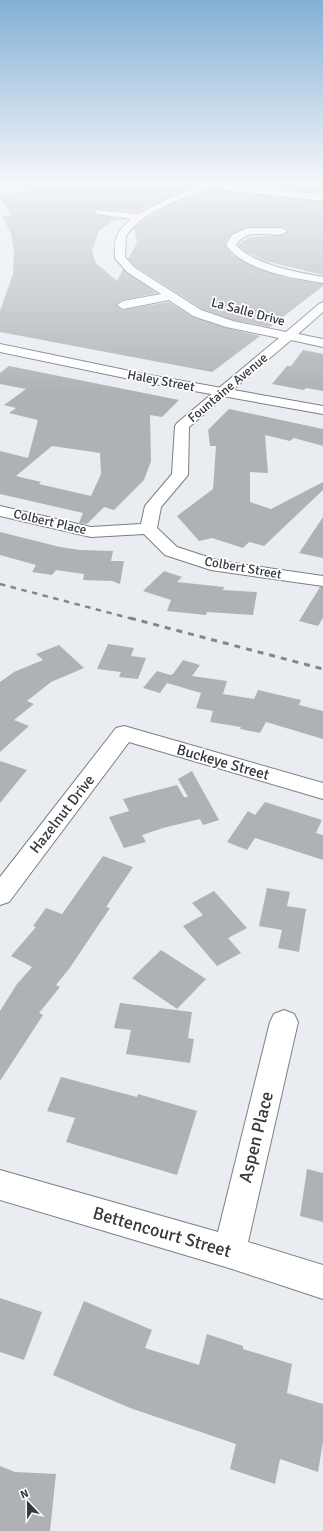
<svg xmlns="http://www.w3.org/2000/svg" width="323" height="1531" font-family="Signika,sans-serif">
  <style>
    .building { fill: #aeb2b7; fill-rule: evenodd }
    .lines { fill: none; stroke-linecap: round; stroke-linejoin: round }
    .minor-casing { stroke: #7b7f84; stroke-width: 2 }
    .tertiary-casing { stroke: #7b7f84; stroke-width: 2 }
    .minor { fill: #fff; fill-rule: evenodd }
    .tertiary { fill: #fff; fill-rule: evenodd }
    .rail-far1 { stroke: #838589; stroke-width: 2.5; stroke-dasharray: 5.5 5.5; stroke-linecap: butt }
    .rail { stroke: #838589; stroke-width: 3; stroke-dasharray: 6 6; stroke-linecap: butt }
    .labels { text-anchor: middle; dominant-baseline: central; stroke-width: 3.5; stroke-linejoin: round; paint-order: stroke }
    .far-street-label { font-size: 13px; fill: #353739; stroke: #fff }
    .street-label { font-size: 15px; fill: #353739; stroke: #fff }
    .near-street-label { font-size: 18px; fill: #353739; stroke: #fff }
  </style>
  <rect width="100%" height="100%" fill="#e9edf2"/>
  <path class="building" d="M9 181H186L190 185 196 186 171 196 138 212 96 209 94 212 97 215 128 220H114L99 231 92 250 95 262 117 281 123 269 157 293 122 300 116 305 122 310 169 302 193 317 226 328 260 336 212 372 0 332V311L13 274 14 251 11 234 2 216 12 215 0 199V195L28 189Z
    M215 181H248L312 187 318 181H323V193Z
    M213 189 323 202V275L265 261 245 251 238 245 249 237 283 235 288 230 283 227H247L231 234 225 244 233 255 256 268 284 277 323 284V286L270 327 233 320 202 309 136 267 128 259 137 243 134 228 145 219 167 206Z
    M303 350 323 354V391L306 388 304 390 272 384 287 366H291Z
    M9 366 179 400 162 417 150 415 151 461 144 480 114 510 104 507 87 524 79 523 83 513 0 494V451L28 458 38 420 9 413 16 408 4 405 26 389 0 384V373ZM52 446 100 453 101 474 91 496 39 484 41 482 16 476Z
    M229 409 323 429V446L294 438 290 441 265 435 268 473 250 472V502L271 509 323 482V490L264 546 249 542 243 548 212 538 199 541 177 516 213 489 216 446H210L208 430Z
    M323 517V558L299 553Z
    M0 532 60 547 80 550 113 551 111 561H124L120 584 112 581 83 580 84 574 56 570 52 575 32 572 36 565 0 555Z
    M164 571 182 577 177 582 224 587 223 590 257 592 253 615 207 612 206 615 167 611 171 600 143 591Z
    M320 587H323V618L318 626 299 621Z
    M108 644 134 648 131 656 146 658 138 679 119 677 121 672 97 669Z
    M59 645 84 668 51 682 27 701 34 704 14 720 29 726 0 752V682L14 672 43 660 36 654Z
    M183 660 200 665 192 676 227 681 223 694 254 699 258 690 301 700 299 705 323 711V739L266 722 260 733 240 729 241 727 210 722 213 711 196 708 201 693 167 683 160 693 143 688 157 671 170 675 173 674Z
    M0 761 27 770 0 803Z
    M192 771 219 820 203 825 200 819 163 828 142 835 146 842 124 848 109 817 129 811 123 799 177 785 184 797H188L178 779Z
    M265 802 322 820 316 833 323 835V860L255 838 247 850 227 842 248 811 255 815Z
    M103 856 133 867 106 907 110 908 69 969 56 985 60 987 39 1013 43 1015 0 1081V1011L17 984 32 967 11 956 36 927 33 926 46 908 62 914Z
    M267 888 290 892 287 906 306 909 299 952 278 948 282 930 259 926Z
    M214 891 247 928 228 938 241 953 217 966 183 926 203 915 192 903Z
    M161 950 206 979 177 1009 132 978Z
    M120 1003 192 1012 188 1038 194 1039 190 1063 126 1054 131 1030 114 1028Z
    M61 1077 137 1097 138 1094 197 1111 177 1175 66 1142 75 1118 47 1111Z
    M307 1169 323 1173V1222L300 1216Z
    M0 1298 42 1312 24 1360 0 1352Z
    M84 1301 152 1330 145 1348 199 1365 207 1334 243 1346V1349L292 1364 287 1393 323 1404V1442L318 1472 280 1459 275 1484 230 1469 236 1444 130 1408 53 1375Z
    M0 1466 15 1472 56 1474 50 1531H0Z"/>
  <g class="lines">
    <g class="minor-casing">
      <path id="minor" d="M212 182 217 185 215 187C185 198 145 208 126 236L125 257 135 268 201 310 233 321 286 332 319 304 323 302V312L298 334 323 339V347L291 340 189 427 188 475 161 507 157 528 177 547 220 561 323 576V586L211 570 165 555 144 534 91 537 0 516V506L91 527 141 524 145 506 172 474 175 426 177 423 279 338 226 327 193 316 169 300 123 309 117 305 123 301 161 294 127 272 115 258C114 239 116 232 131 219L97 214 95 212 97 210 138 214 172 197Z
        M248 228H282L287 231C277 242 250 223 236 245 254 265 297 272 323 277V283C293 278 244 271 226 245L232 235Z
        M124 726 323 783V799L129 742 9 902 0 905V877L116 728Z
        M284 1010 294 1014 298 1022 248 1242 323 1265V1299L229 1268 0 1200V1170L218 1232 270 1022 274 1014Z"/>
    </g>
    <g class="tertiary-casing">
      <path id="tertiary" d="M187 181H205L323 195V201L233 191 191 184Z
        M0 344 149 375 323 406V414L149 383 0 352Z"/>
    </g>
    <use href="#minor" class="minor"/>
    <use href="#tertiary" class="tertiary"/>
    <path class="rail-far1" d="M0 584 133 619"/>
    <path class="rail" d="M130 618 323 669"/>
  </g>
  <linearGradient id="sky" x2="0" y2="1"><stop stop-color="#82b0d6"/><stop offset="0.46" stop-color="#f5f7f9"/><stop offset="1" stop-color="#f5f7f9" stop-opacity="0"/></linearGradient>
  <rect width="323" height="395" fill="url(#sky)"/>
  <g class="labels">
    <g class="far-street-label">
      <text transform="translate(248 312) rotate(15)">La Salle Drive</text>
      <text transform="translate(161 381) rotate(11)">Haley Street</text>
      <text transform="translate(228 388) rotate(-40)">Fountaine Avenue</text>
      <text transform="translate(50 522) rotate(13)">Colbert Place</text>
      <text transform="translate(243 568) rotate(10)">Colbert Street</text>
    </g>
    <g class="street-label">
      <text transform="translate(223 762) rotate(16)">Buckeye Street</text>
      <text transform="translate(62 814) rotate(-52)">Hazelnut Drive</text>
    </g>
    <g class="near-street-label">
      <text transform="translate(256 1137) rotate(-76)">Aspen Place</text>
      <text transform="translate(162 1232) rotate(16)">Bettencourt Street</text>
    </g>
  </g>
  <g transform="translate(28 1503) rotate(338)" stroke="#ffffff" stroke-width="3" paint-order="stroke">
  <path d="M0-3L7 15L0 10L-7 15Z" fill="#353739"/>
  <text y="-6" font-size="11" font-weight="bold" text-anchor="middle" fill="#353739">N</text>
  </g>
</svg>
